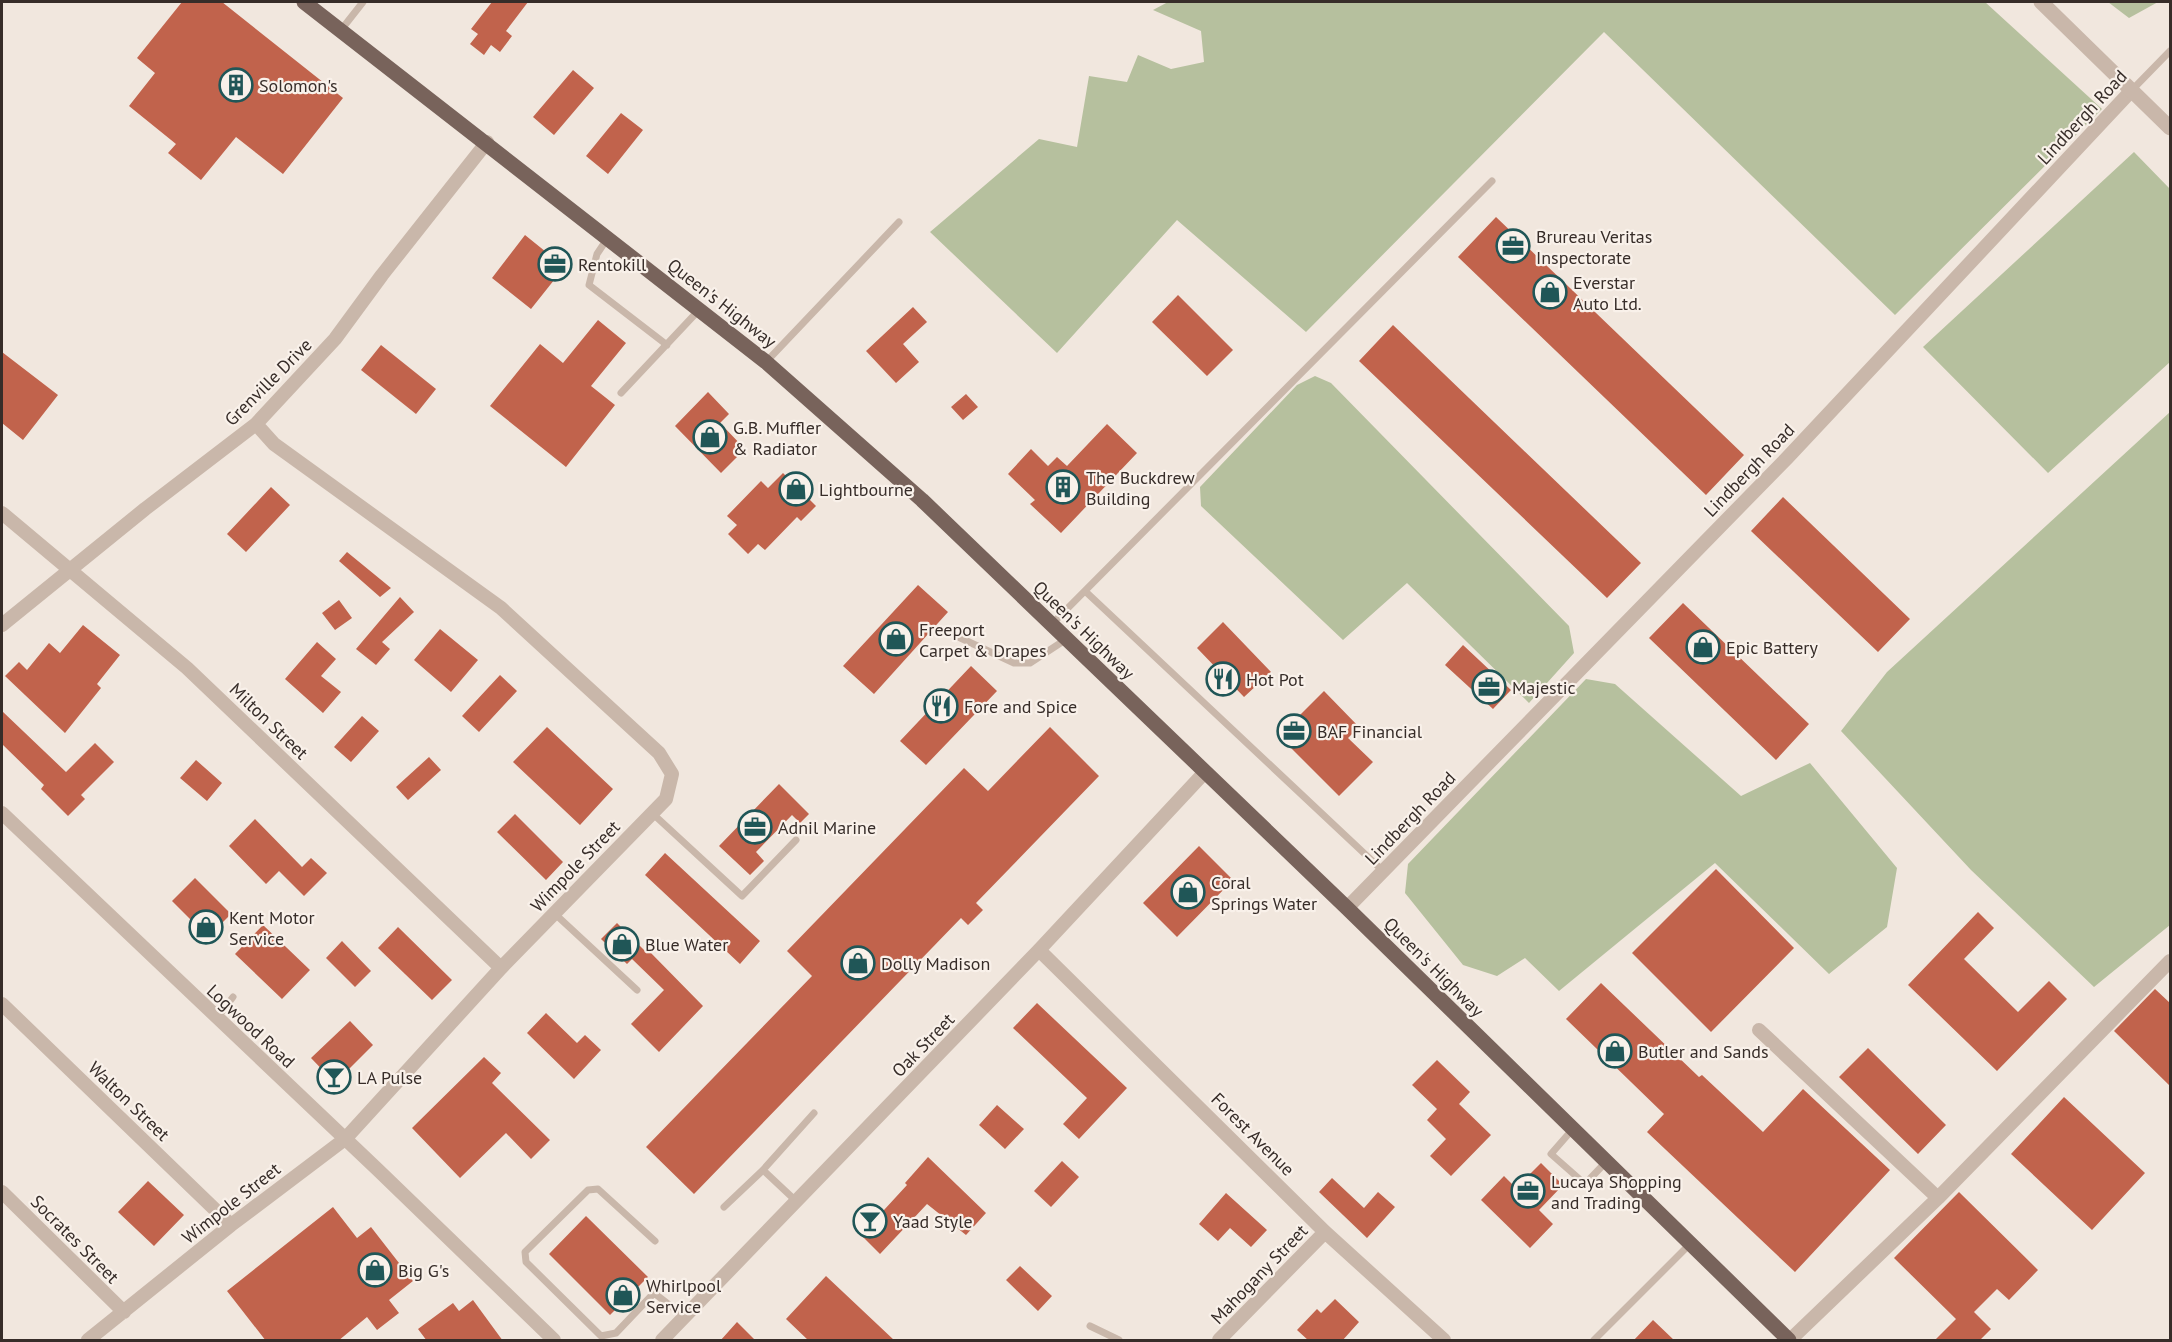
<svg xmlns="http://www.w3.org/2000/svg" width="2172" height="1342" font-family="'PT Sans',sans-serif">
  <style>
    .green { fill: #b6c09e }
    .building { fill: #c1634c }
    .lines { fill: none; stroke-linecap: round; stroke-linejoin: round }
    .service { stroke: #c9b7aa; stroke-width: 7 }
    .minor { stroke: #c9b7aa; stroke-width: 14 }
    .tertiary { stroke: #c9b7aa; stroke-width: 15 }
    .primary { stroke: #78635b; stroke-width: 15 }
    .labels { text-anchor: middle; dominant-baseline: central; stroke-width: 4.5; stroke-linejoin: round; paint-order: stroke }
    .poi-label { font-size: 18px; fill: #372d29; stroke: #f9f1ea; text-anchor: start }
    .street-label { font-size: 18px; fill: #372d29; stroke: #f9f1ea }
  </style>
  <rect width="100%" height="100%" fill="#f1e7de"/>
  <path class="green" d="M1168 2H1985L2102 109 1895 315 1604 32 1306 332 1177 220 1057 353 930 232 1039 139 1077 147 1089 76 1127 82 1138 55 1171 69 1204 62 1201 31 1153 10Z
    M2108 2H2158L2129 18Z
    M2134 152 2170 189V362L2048 473 1923 347Z
    M1315 376 1331 383 1569 626 1574 653 1529 703 1407 583 1343 640 1201 506 1200 487 1297 385Z
    M2170 412V925L2094 987 1971 870 1841 731 1887 672Z
    M1586 679 1615 684 1741 796 1810 763 1897 868 1887 927 1829 974 1715 863 1559 991 1525 958 1497 976 1463 965 1405 893 1408 864Z"/>
  <path class="building" d="M182 2H222L343 98 283 174 236 137 201 180 168 153 176 144 129 106 155 73 137 58Z
    M492 2H528L506 31 512 36 500 52 491 45 484 55 470 44 478 34 471 29Z
    M573 70 594 88 554 135 533 117Z
    M621 113 643 130 608 174 586 156Z
    M1496 217 1744 455 1706 495 1458 257Z
    M525 235 551 256 557 249 570 260 531 309 492 278Z
    M1178 295 1233 350 1207 376 1152 322Z
    M913 307 927 322 903 344 919 362 896 383 866 351Z
    M598 320 626 343 591 386 615 405 566 467 490 406 540 344 563 363Z
    M1393 325 1641 563 1607 598 1359 361Z
    M381 345 436 389 416 414 361 370Z
    M2 352 58 395 23 440 2 423Z
    M708 392 729 414 720 423 745 449 721 473 675 426Z
    M966 394 978 407 963 420 951 407Z
    M1107 424 1137 453 1061 533 1030 504 1035 500 1008 474 1031 449 1048 466 1057 457 1067 466Z
    M783 473 816 506 801 521 797 517 765 550 758 544 748 554 728 534 737 525 727 516 761 481 768 488Z
    M271 487 290 505 246 552 227 534Z
    M1783 497 1910 619 1878 652 1751 531Z
    M347 552 391 588 380 597 339 561Z
    M918 585 948 612 874 694 843 666Z
    M400 597 414 612 382 642 390 649 376 665 356 649Z
    M339 600 352 618 335 630 322 613Z
    M1683 603 1809 724 1776 760 1649 638Z
    M1223 622 1271 672 1244 697 1197 648Z
    M83 625 120 655 97 684 101 688 65 733 5 676 19 662 27 670 49 643 60 653Z
    M440 629 478 660 451 692 414 660Z
    M317 642 336 659 321 676 341 692 323 713 285 679Z
    M1463 645 1511 690 1493 709 1445 665Z
    M971 666 997 691 926 765 900 741Z
    M500 675 517 691 479 732 462 716Z
    M1324 691 1359 727 1348 738 1373 762 1339 796 1279 736Z
    M2 711 66 772 95 743 114 762 81 795 85 799 68 816 41 789 44 785 2 744Z
    M362 716 379 731 351 762 334 747Z
    M547 727 613 789 580 825 513 762Z
    M1050 727 1099 776 976 903 983 910 968 925 961 918 694 1194 646 1147 812 976 787 951 964 768 988 791Z
    M429 757 441 770 408 800 396 787Z
    M196 760 222 783 207 801 180 778Z
    M779 784 809 814 800 823 792 815 756 852 764 861 750 875 719 846Z
    M515 814 563 862 546 880 497 832Z
    M255 819 302 867 311 858 327 873 304 896 279 871 266 884 229 846Z
    M1199 846 1233 880 1177 937 1143 903Z
    M665 853 760 941 740 964 645 875Z
    M1716 869 1794 948 1711 1032 1632 953Z
    M195 878 231 914 208 937 172 901Z
    M1978 912 1994 928 1964 959 2018 1012 2049 981 2067 999 1997 1071 1908 985Z
    M617 923 647 953 649 951 703 1006 659 1052 631 1024 664 990 632 959 627 964 601 939Z
    M263 925 310 970 282 999 235 954Z
    M398 927 452 980 432 1000 378 948Z
    M342 941 371 971 355 987 326 958Z
    M1601 983 1699 1077 1702 1075 1763 1132 1803 1089 1890 1170 1795 1272 1647 1132 1664 1114 1566 1019Z
    M2155 989 2170 1003V1086L2114 1031Z
    M1037 1003 1127 1088 1079 1139 1063 1124 1087 1098 1013 1028Z
    M546 1013 577 1043 585 1035 601 1050 574 1079 527 1033Z
    M350 1021 373 1045 335 1083 311 1058Z
    M1868 1048 1946 1125 1918 1154 1839 1077Z
    M484 1057 501 1073 492 1083 550 1140 531 1159 506 1133 460 1178 412 1128Z
    M1437 1060 1470 1092 1459 1104 1491 1135 1451 1176 1430 1156 1446 1139 1427 1120 1437 1109 1412 1085Z
    M2064 1097 2145 1173 2092 1230 2011 1154Z
    M997 1105 1024 1129 1005 1149 979 1125Z
    M928 1157 986 1213 966 1235 927 1204 880 1254 861 1235 907 1185 905 1183Z
    M1062 1161 1079 1177 1051 1207 1034 1191Z
    M1541 1163 1563 1185 1539 1210 1553 1224 1530 1248 1481 1200 1504 1176 1516 1188Z
    M1332 1178 1364 1208 1378 1192 1395 1207 1367 1238 1319 1192Z
    M148 1181 184 1215 154 1246 118 1212Z
    M1959 1192 2038 1270 2009 1300 1997 1289 1974 1312 1991 1329 1979 1341H1934L1956 1319 1894 1258Z
    M1226 1193 1267 1230 1251 1247 1230 1228 1218 1241 1199 1224Z
    M333 1207 357 1238 371 1227 413 1281 389 1300 399 1313 377 1330 367 1317 338 1341H266L227 1291Z
    M586 1216 648 1277 610 1315 549 1254Z
    M1020 1266 1052 1296 1038 1311 1006 1280Z
    M826 1276 895 1341H809L786 1319Z
    M1335 1299 1359 1322 1342 1341H1309L1297 1330 1317 1309 1321 1313Z
    M473 1300 503 1341H427L418 1329 453 1303 459 1311Z
    M1653 1320 1675 1341H1633Z
    M737 1322 756 1341H720Z"/>
  <g class="lines">
    <path class="service" d="M341 30 363 2
      M2132 90 2170 51
      M607 239 597 254 589 285 667 345
      M766 362 899 222
      M621 393 699 310
      M1085 591 1383 871
      M1052 624 1492 181
      M954 635 1014 663H1030L1065 640
      M652 813 742 896 796 840
      M554 913 637 990
      M217 1018 233 997
      M1572 1130 1551 1154 1585 1184 1605 1163
      M763 1170 796 1201
      M724 1207 763 1170 814 1113
      M655 1241 598 1189 588 1190 525 1252 526 1262 601 1336 616 1333 654 1293 685 1317
      M1090 1326 1119 1340
      M1594 1340 1690 1244"/>
    <path class="minor" d="M2 513 187 668 501 968
      M2 625 145 509 256 424 335 339 382 275 487 142
      M2 813 377 1169 554 1340
      M1347 908 1788 457 2132 90
      M1039 950 1325 1232 1444 1340
      M2 1004 231 1225
      M1759 1030 1938 1198
      M2 1192 124 1312
      M88 1340 231 1225 345 1139 501 968 666 799 672 774 659 753 501 608 274 444 256 424
      M662 1340 1039 950 1205 772
      M1219 1340 1325 1232
      M1790 1340 1938 1198 2170 961"/>
    <path class="tertiary" d="M2041 2 2170 128"/>
    <path class="primary" d="M304 2 766 362 922 500 1347 908 1789 1340"/>
  </g>
  <defs>
    <g id="building-ring" transform="scale(1.725)"><circle r="9.5" fill="#f9f1ea" stroke="#205657" stroke-width="1.5"/><path d="M-4-6H4V6H1V3H-1V6H-4ZM-2.5-4.3h1.7v1.8h-1.7ZM.8-4.3h1.7v1.8H.8ZM-2.5-1h1.7V.8h-1.7ZM.8-1h1.7V.8H.8Z" fill="#205657"/></g>
    <g id="office-ring" transform="scale(1.725)"><circle r="9.5" fill="#f9f1ea" stroke="#205657" stroke-width="1.5"/><path d="M-6-3h4V-5.5h4V-3h4V5H-6ZM-1-4.5V-3h2v-1.5ZM-6 0V1H6V0Z" fill="#205657"/></g>
    <g id="shop-ring" transform="scale(1.725)"><circle r="9.5" fill="#f9f1ea" stroke="#205657" stroke-width="1.5"/><path d="M-5-2.5h2.3a2.7 3.5 0 0 1 5.4 0H5L5.5 6h-11ZM-1.5-2.5h3a1.5 2.3 0 0 0-3 0Z" fill="#205657"/></g>
    <g id="restaurant-ring" transform="scale(1.725)"><circle r="9.5" fill="#f9f1ea" stroke="#205657" stroke-width="1.5"/><path d="M-5-6h1v4h1v-4h1v4h1v-4h1v5L-1.5 .5V6h-2V.5L-5-1ZM5-6V6H3V1.5H1.5Q1.5-4 5-6Z" fill="#205657"/></g>
    <g id="bar-ring" transform="scale(1.725)"><circle r="9.5" fill="#f9f1ea" stroke="#205657" stroke-width="1.5"/><path d="M-6-5H6L.8 .8V4.5H3.5V6h-7V4.5H-.8V.8Z" fill="#205657"/></g>
  </defs>
  <g fill-rule="evenodd">
    <use href="#building-ring" x="236" y="85"/>
    <use href="#office-ring" x="1513" y="246"/>
    <use href="#office-ring" x="555" y="264"/>
    <use href="#shop-ring" x="1550" y="292"/>
    <use href="#shop-ring" x="710" y="437"/>
    <use href="#building-ring" x="1063" y="487"/>
    <use href="#shop-ring" x="796" y="489"/>
    <use href="#shop-ring" x="896" y="639"/>
    <use href="#shop-ring" x="1703" y="647"/>
    <use href="#restaurant-ring" x="1223" y="679"/>
    <use href="#office-ring" x="1489" y="687"/>
    <use href="#restaurant-ring" x="941" y="706"/>
    <use href="#office-ring" x="1294" y="731"/>
    <use href="#office-ring" x="755" y="827"/>
    <use href="#shop-ring" x="1188" y="892"/>
    <use href="#shop-ring" x="206" y="927"/>
    <use href="#shop-ring" x="622" y="944"/>
    <use href="#shop-ring" x="858" y="963"/>
    <use href="#shop-ring" x="1615" y="1051"/>
    <use href="#bar-ring" x="334" y="1077"/>
    <use href="#office-ring" x="1528" y="1191"/>
    <use href="#bar-ring" x="870" y="1221"/>
    <use href="#shop-ring" x="375" y="1270"/>
    <use href="#shop-ring" x="623" y="1295"/>
  </g>
  <g class="labels">
    <g class="poi-label">
      <text x="259" y="85">Solomon's</text>
      <text x="1536" y="236">Brureau Veritas<tspan x="1536" dy="21">Inspectorate</tspan></text>
      <text x="578" y="264">Rentokill</text>
      <text x="1573" y="282">Everstar<tspan x="1573" dy="21">Auto Ltd.</tspan></text>
      <text x="733" y="427">G.B. Muffler<tspan x="733" dy="21">&amp; Radiator</tspan></text>
      <text x="1086" y="477">The Buckdrew<tspan x="1086" dy="21">Building</tspan></text>
      <text x="819" y="489">Lightbourne</text>
      <text x="919" y="629">Freeport<tspan x="919" dy="21">Carpet &amp; Drapes</tspan></text>
      <text x="1726" y="647">Epic Battery</text>
      <text x="1246" y="679">Hot Pot</text>
      <text x="1512" y="687">Majestic</text>
      <text x="964" y="706">Fore and Spice</text>
      <text x="1317" y="731">BAF Financial</text>
      <text x="778" y="827">Adnil Marine</text>
      <text x="1211" y="882">Coral<tspan x="1211" dy="21">Springs Water</tspan></text>
      <text x="229" y="917">Kent Motor<tspan x="229" dy="21">Service</tspan></text>
      <text x="645" y="944">Blue Water</text>
      <text x="881" y="963">Dolly Madison</text>
      <text x="1638" y="1051">Butler and Sands</text>
      <text x="357" y="1077">LA Pulse</text>
      <text x="1551" y="1181">Lucaya Shopping<tspan x="1551" dy="21">and Trading</tspan></text>
      <text x="893" y="1221">Yaad Style</text>
      <text x="398" y="1270">Big G's</text>
      <text x="646" y="1285">Whirlpool<tspan x="646" dy="21">Service</tspan></text>
    </g>
    <g class="street-label">
      <text transform="translate(2082 117) rotate(-47)">Lindbergh Road</text>
      <text transform="translate(722 303) rotate(38)">Queen's Highway</text>
      <text transform="translate(268 382) rotate(-45)">Grenville Drive</text>
      <text transform="translate(1749 470) rotate(-46)">Lindbergh Road</text>
      <text transform="translate(1084 630) rotate(44)">Queen's Highway</text>
      <text transform="translate(269 721) rotate(44)">Milton Street</text>
      <text transform="translate(1410 818) rotate(-46)">Lindbergh Road</text>
      <text transform="translate(575 866) rotate(-46)">Wimpole Street</text>
      <text transform="translate(1434 967) rotate(45)">Queen's Highway</text>
      <text transform="translate(251 1026) rotate(43)">Logwood Road</text>
      <text transform="translate(923 1045) rotate(-46)">Oak Street</text>
      <text transform="translate(129 1101) rotate(44)">Walton Street</text>
      <text transform="translate(1253 1134) rotate(45)">Forest Avenue</text>
      <text transform="translate(231 1203) rotate(-38)">Wimpole Street</text>
      <text transform="translate(75 1239) rotate(45)">Socrates Street</text>
      <text transform="translate(1259 1274) rotate(-46)">Mahogany Street</text>
    </g>
  </g>
  <rect width="2172" height="1342" fill="none" stroke="#372d29" stroke-width="6"/>
</svg>
